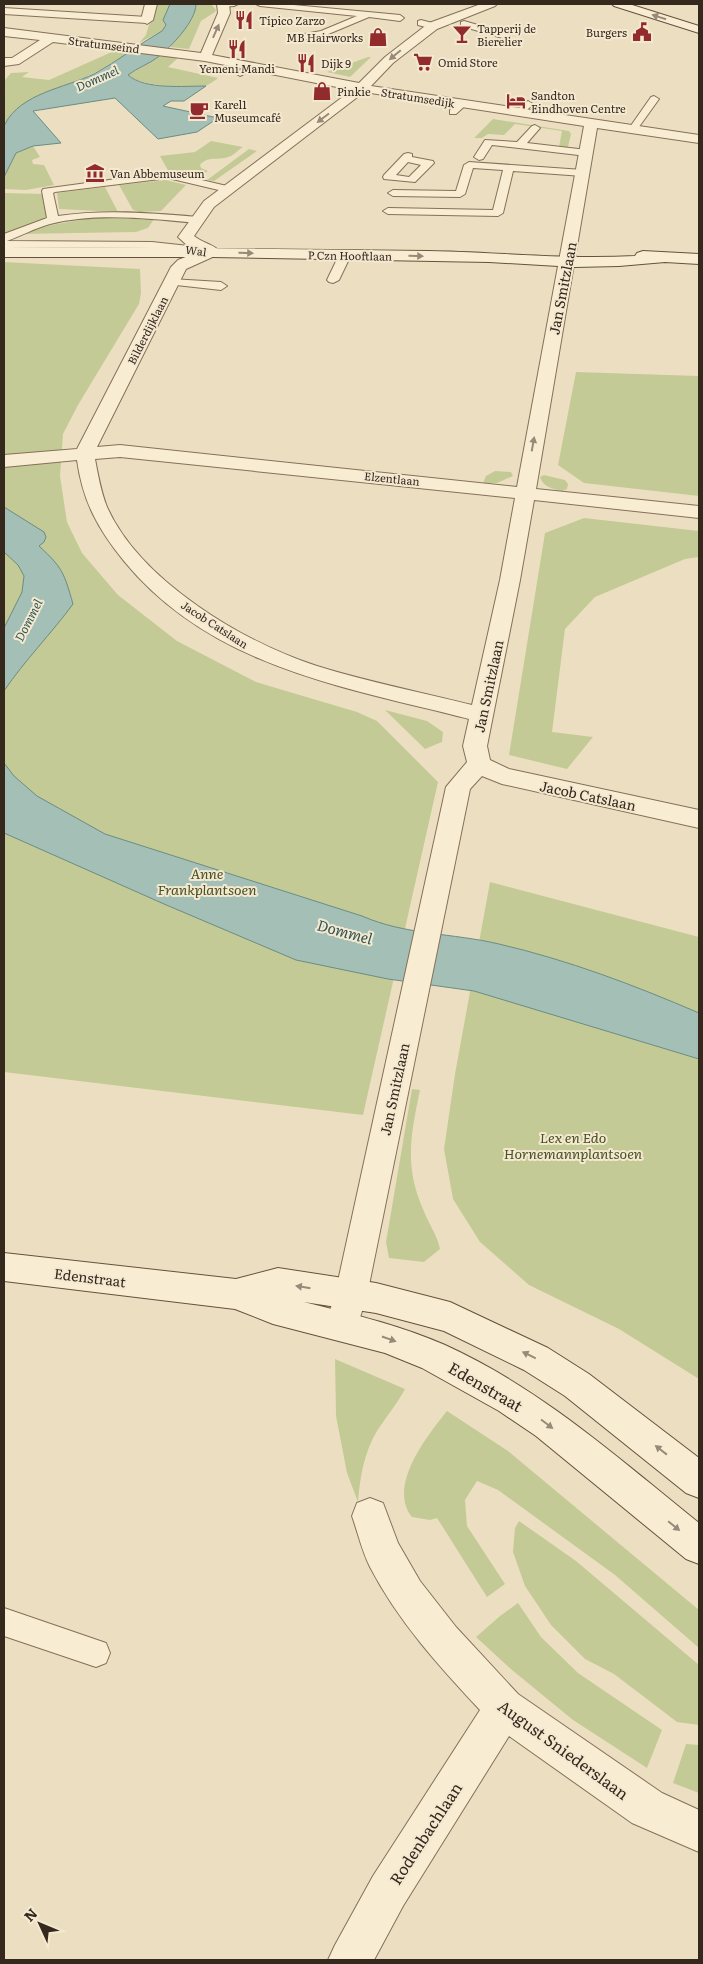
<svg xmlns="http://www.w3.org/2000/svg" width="703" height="1964" font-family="Literata,serif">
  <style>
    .green { fill: #c4ca95 }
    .water { fill: #a3bfb6; stroke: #6b8c84 }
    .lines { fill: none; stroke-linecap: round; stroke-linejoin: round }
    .lane-casing { stroke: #857059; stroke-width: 2 }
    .street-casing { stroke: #857059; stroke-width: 2 }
    .secondary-casing { stroke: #67513c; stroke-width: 2 }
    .lane { fill: #f8ecd3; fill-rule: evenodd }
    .street { fill: #f8ecd3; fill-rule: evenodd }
    .secondary { fill: #f8ecd3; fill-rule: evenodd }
    .oneway { fill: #968a78 }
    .labels { text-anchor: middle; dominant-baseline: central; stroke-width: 4; stroke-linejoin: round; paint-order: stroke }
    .far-poi-label { font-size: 11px; fill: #35281d; stroke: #f4e9d0; text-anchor: start }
    .far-street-label { font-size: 11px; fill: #35281d; stroke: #f4e9d0 }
    .far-water-label { font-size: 12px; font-style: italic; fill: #2c5452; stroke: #f4e9d0 }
    .street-label { font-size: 14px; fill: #35281d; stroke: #f4e9d0 }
    .park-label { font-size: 14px; font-style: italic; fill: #465124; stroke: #f4e9d0 }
    .water-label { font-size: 15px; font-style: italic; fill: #2c5452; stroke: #f4e9d0 }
    .near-street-label { font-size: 16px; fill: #35281d; stroke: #f4e9d0 }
  </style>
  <rect width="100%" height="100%" fill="#ecdfc1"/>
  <path class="green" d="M155 4H170L163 20 166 25 162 31 139 43 146 35Z
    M196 4H211L216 10 215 12 201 21 189 49 170 47 192 19Z
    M114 51 128 53C117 60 106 67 94 73 60 91 29 93 4 125V94L6 93 4 92V81L11 73 29 72 22 77 49 80Z
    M160 56 178 58 168 67 218 78C214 81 209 85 205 86 188 89 140 86 128 75Z
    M368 57H371L350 77 327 72Z
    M493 119 569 131 571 134 568 147H559L562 131 515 124 504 135 488 134 482 138H474Z
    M211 141 243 147C238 150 233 156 228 157 219 161 208 155 200 165L201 168 208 171 197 179 170 174 160 156 195 152Z
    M33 146 40 157 32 160 33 164 44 165 54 185 26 190 4 189V177L16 153Z
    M249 149 257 151 214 181 207 180Z
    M166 180 186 185 161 211 140 212 133 210 119 185Z
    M105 187 118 212 59 209 57 193Z
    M4 193 43 194 48 217 4 235Z
    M97 217 154 219 148 228 136 232 18 234 40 227Z
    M4 262 140 269 141 293 139 304 78 405 63 434 60 476 67 522 82 553 118 595 177 641 256 682 357 712 377 721 438 782 363 1115 4 1072Z
    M576 372 699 376V496L584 483 558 465Z
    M495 471 511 472 513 476 497 483H483L486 476Z
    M544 475 565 480 568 484 567 489 562 491C553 489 543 487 540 477Z
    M584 518 699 531V557L685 559 595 597 565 629 552 732 593 737 567 769 509 755 545 533Z
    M385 710 427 721 443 732 442 742 425 749Z
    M490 882 699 937V1379L619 1329 529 1285 480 1242 453 1199 444 1149 455 1074Z
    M412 1089 420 1090C411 1134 404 1166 423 1209 428 1223 437 1234 440 1249L424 1262 389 1258 386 1242Z
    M335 1359 405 1389C397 1404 386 1417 377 1431 364 1453 360 1477 358 1502L347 1473 336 1416Z
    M447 1411 508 1451 699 1610V1648L615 1575 498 1490 477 1481 465 1500 467 1526 505 1584 487 1597 437 1518 430 1520 412 1517C387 1486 427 1436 447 1411Z
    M519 1521 576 1561 699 1665V1725L677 1722 614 1674 585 1659 551 1625 525 1586 513 1552 515 1528Z
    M518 1603 541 1637 578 1673 662 1730 647 1768 573 1720 512 1670 476 1637 500 1616Z
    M686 1744 699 1745V1793L673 1783Z"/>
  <path class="water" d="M170 4H196C196 21 171 47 158 57 149 64 137 68 128 75 145 90 184 86 206 86L184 101H171L163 106 218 118 197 132 158 139 115 98 33 111 61 143 33 146 16 153 4 177C4 167 1 130 5 124 21 93 65 88 94 74 118 61 139 44 162 31L166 25 163 20Z
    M4 507 44 532 46 537 44 542 39 546C63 568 64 573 73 604 51 634 25 660 4 691V628L22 592 24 576 18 565 4 552Z
    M4 763 14 776 37 796 105 834 362 916C405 935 453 933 499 944 568 960 634 985 699 1013V1059L474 991 388 979 296 960 164 904 4 833Z"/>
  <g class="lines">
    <g class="lane-casing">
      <path id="lane" d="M221 4H238L234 6 221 7Z
        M256 4H283L400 15 404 18 400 21 369 17 326 35 302 40 298 37 299 35 321 31 357 16 260 6Z
        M4 8 147 17 151 20 147 23 4 14Z
        M421 20 436 24 437 26 433 29 418 25V21Z
        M464 21 509 34 510 36 506 39 461 26V22Z
        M252 63 255 64V68L240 76 235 73Z
        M654 96 659 99 636 131H630V127L651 97Z
        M462 101 467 104 456 114H450V110Z
        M528 101 533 104 522 115H516V111Z
        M535 125 540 128 527 143 587 150 592 153 587 156 492 145 483 159 479 160 474 157 485 140 517 142 532 126Z
        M408 153 412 154V157L433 161 434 163 415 182 384 179 383 177 384 175 404 154ZM408 162 421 165 409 177 396 175Z
        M469 162 583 170 588 173 583 176 513 171 503 213 498 216 388 214 383 211 388 208 493 210 503 170 473 168 465 194 460 197 393 196 388 193 393 190 456 191 464 165Z
        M168 172 231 187 232 189 227 192 168 178 55 192 53 193 58 216C105 209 151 213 198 217L203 220 198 223C150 219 98 212 50 224 35 228 21 236 7 241L152 242 207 248 211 249 213 251 211 253 152 248 4 247V234L47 218 42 191 43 189Z
        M345 252 351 255 339 280 333 283 329 282 327 280 339 255Z
        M171 279 221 282 227 286 221 290 167 284 165 282 167 280Z
        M4 1608 106 1643 110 1653 106 1663 96 1667 4 1636Z"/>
    </g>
    <g class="street-casing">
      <path id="street" d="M145 4H157L153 20 147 24 141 20Z
        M217 4H229L230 13 212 55 359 83 385 57 429 23 481 4H497L495 6 437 29 393 63 371 86 699 135V143L597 128 536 489 699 506V518L534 500 520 580 487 746 490 760 509 769 699 810V828L502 784 482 776 470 789 367 1295 354 1337 342 1341 330 1337 325 1326 335 1295 446 787 467 762 463 746 469 719C344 687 211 667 124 561 98 529 83 502 77 460L4 467V455L77 449 171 267 178 260 198 252 190 248 178 237 204 201 352 90 205 61 53 42 19 64 4 66V58H12L40 40 4 36V28L201 53 218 13ZM364 92 584 126 517 487 120 445 97 447 186 269 217 255 220 252C214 244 202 243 194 236L214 207ZM120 457 515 498 500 580 472 705C421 692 368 682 317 666 243 642 140 581 107 507 101 492 98 475 95 459Z
        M370 1498 383 1503 398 1543 420 1581 456 1627 518 1694 662 1793 699 1810V1852L632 1823 509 1736 403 1906 374 1960H328L335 1945 373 1876 480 1710C439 1666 398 1621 370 1567 362 1551 358 1533 352 1516L357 1503Z"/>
    </g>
    <g class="secondary-casing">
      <path id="secondary" d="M612 4H629L699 26V33L614 6Z
        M4 247C145 247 286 249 428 251 497 252 566 260 635 256L637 253 643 251 699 254V264L665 262 619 266 575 267 489 262 212 257H4Z
        M4 1253 236 1279 278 1268 376 1283 450 1302 548 1348 589 1374 699 1458V1498L686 1493 565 1396 524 1370 444 1331 376 1313 304 1302C352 1314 399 1325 445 1345 540 1388 618 1458 699 1523V1564L686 1559 536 1436 499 1411 422 1368 385 1353 273 1324 235 1309 4 1281Z"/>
    </g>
    <use href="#lane" class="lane"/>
    <use href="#street" class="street"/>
    <use href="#secondary" class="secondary"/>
  </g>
  <defs><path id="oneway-solid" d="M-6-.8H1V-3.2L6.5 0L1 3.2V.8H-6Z" transform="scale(1.25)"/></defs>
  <g class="oneway">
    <use href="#oneway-solid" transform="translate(659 17) rotate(-162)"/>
    <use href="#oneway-solid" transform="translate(216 31) rotate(-66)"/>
    <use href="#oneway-solid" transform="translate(395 55) rotate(140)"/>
    <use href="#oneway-solid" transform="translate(323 118) rotate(143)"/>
    <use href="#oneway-solid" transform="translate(246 253) rotate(1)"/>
    <use href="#oneway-solid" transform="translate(416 256) rotate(1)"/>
    <use href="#oneway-solid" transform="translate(533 444) rotate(-80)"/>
    <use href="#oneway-solid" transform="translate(303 1287) rotate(-171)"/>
    <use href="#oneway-solid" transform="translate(389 1339) rotate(19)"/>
    <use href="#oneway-solid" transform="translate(529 1355) rotate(-154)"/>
    <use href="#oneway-solid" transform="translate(547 1424) rotate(37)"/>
    <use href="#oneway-solid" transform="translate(661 1450) rotate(-142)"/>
    <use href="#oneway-solid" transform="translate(674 1526) rotate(39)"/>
  </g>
  <defs>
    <g id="restaurant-bare" transform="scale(1.5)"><path d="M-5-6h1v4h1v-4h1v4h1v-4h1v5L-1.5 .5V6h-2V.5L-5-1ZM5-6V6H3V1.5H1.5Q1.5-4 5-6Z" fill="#922b2c" stroke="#f4e9d0" stroke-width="2.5" paint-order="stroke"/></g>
    <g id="civic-bare" transform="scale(1.5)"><path d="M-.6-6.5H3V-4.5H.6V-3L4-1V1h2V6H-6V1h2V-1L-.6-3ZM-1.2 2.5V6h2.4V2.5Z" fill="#922b2c" stroke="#f4e9d0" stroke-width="2.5" paint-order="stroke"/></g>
    <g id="bar-bare" transform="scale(1.5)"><path d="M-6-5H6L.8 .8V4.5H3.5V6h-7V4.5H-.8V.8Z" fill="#922b2c" stroke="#f4e9d0" stroke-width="2.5" paint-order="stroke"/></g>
    <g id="shop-bare" transform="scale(1.5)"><path d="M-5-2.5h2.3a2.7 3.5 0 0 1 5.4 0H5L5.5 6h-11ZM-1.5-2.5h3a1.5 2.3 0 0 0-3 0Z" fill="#922b2c" stroke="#f4e9d0" stroke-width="2.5" paint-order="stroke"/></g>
    <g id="supermarket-bare" transform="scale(1.5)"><path d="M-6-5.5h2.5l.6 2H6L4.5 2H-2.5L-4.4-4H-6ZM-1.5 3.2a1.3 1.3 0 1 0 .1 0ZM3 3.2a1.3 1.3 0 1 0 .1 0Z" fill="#922b2c" stroke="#f4e9d0" stroke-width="2.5" paint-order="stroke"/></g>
    <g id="hotel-bare" transform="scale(1.5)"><path d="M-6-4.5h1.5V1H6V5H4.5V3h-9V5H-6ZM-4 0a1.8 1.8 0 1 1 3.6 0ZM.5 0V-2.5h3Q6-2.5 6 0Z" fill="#922b2c" stroke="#f4e9d0" stroke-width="2.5" paint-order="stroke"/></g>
    <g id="cafe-bare" transform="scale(1.5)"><path d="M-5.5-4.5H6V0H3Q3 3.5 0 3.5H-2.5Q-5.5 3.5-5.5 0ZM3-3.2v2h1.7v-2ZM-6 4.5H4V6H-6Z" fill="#922b2c" stroke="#f4e9d0" stroke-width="2.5" paint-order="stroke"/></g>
    <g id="museum-bare" transform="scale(1.5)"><path d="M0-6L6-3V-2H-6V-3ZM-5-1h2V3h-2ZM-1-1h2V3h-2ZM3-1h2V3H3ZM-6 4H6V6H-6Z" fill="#922b2c" stroke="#f4e9d0" stroke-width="2.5" paint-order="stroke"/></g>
  </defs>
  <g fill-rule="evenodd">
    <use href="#restaurant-bare" x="244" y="20"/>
    <use href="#civic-bare" x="642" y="32"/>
    <use href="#bar-bare" x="462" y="34"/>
    <use href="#shop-bare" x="378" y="37"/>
    <use href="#restaurant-bare" x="237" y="49"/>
    <use href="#supermarket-bare" x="423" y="62"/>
    <use href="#restaurant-bare" x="306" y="63"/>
    <use href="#shop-bare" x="322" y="91"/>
    <use href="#hotel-bare" x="516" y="101"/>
    <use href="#cafe-bare" x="199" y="110"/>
    <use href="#museum-bare" x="95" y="173"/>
  </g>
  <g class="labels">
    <g class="far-poi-label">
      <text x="259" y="20">Típico Zarzo</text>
      <text x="477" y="28">Tapperij de<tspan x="477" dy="13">Bierelier</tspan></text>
      <text x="627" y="32" text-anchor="end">Burgers</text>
      <text x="363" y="37" text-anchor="end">MB Hairworks</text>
      <text x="438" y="62">Omid Store</text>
      <text x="321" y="63">Dijk 9</text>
      <text x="237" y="68" text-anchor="middle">Yemeni Mandi</text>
      <text x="337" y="91">Pinkie</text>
      <text x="531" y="95">Sandton<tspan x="531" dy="13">Eindhoven Centre</tspan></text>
      <text x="214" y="104">Karel1<tspan x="214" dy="13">Museumcafé</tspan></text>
      <text x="110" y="173">Van Abbemuseum</text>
    </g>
    <g class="far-street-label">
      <text transform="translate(104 44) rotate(7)">Stratumseind</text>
      <text transform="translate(418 97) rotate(9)">Stratumsedijk</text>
      <text transform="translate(196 250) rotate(8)">Wal</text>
      <text transform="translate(350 255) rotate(1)">P Czn Hooftlaan</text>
      <text transform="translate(147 330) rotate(-63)">Bilderdijklaan</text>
      <text transform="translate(392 478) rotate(6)">Elzentlaan</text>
      <text transform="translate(215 624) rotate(33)">Jacob Catslaan</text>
    </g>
    <g class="far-water-label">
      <text transform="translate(97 78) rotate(-24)">Dommel</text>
      <text transform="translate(28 620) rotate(-63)">Dommel</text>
    </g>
    <g class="street-label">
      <text transform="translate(562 288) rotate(-79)">Jan Smitzlaan</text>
      <text transform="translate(488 686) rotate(-78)">Jan Smitzlaan</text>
      <text transform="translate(588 795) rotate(12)">Jacob Catslaan</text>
      <text transform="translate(394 1089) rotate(-78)">Jan Smitzlaan</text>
      <text transform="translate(90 1277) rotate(7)">Edenstraat</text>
    </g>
    <g class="park-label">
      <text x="207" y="873">Anne<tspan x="207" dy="16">Frankplantsoen</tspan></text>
      <text x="573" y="1137">Lex en Edo<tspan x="573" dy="16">Hornemannplantsoen</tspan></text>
    </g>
    <g class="water-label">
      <text transform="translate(345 931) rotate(15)">Dommel</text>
    </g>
    <g class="near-street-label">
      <text transform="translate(486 1386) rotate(30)">Edenstraat</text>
      <text transform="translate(564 1749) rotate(36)">August Sniederslaan</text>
      <text transform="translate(425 1833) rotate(-57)">Rodenbachlaan</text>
    </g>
  </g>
  <rect width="703" height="1964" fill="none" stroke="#35281d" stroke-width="10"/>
  <g transform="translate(40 1924) rotate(314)" stroke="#f4e9d0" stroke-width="4" paint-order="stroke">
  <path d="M0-4L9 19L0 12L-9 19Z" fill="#35281d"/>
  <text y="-8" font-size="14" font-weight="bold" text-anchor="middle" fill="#35281d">N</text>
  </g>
</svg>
